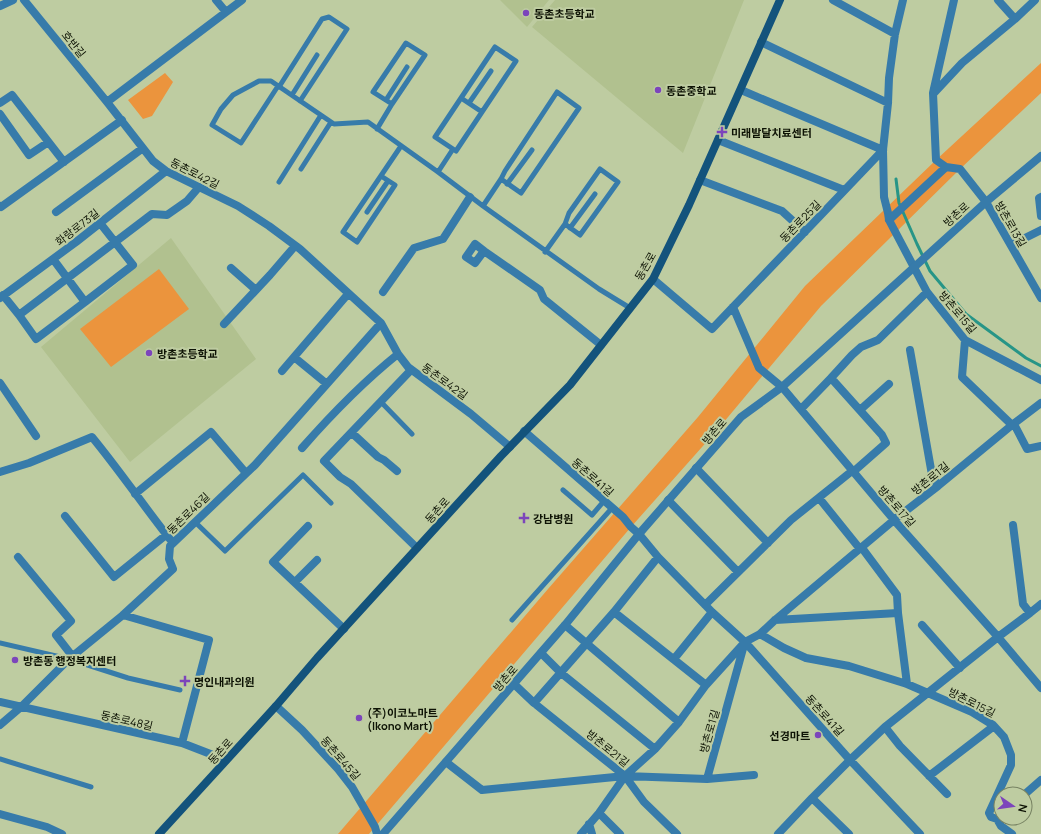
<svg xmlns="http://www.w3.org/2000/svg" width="1041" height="834" font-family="Manrope,'Noto Sans KR',sans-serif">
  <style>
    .built { fill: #b1c18f }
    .green { fill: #eb943d }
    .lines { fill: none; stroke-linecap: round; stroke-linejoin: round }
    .stream { stroke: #279587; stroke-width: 3 }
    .service { stroke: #377baa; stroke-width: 5 }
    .minor { stroke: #377baa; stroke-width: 8 }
    .tertiary { stroke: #377baa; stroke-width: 8 }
    .secondary { stroke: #13537c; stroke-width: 8 }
    .poi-dot { fill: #7c45bb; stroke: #becca1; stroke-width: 1.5 }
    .labels { text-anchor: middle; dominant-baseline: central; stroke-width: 4; stroke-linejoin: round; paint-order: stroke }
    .poi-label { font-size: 11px; font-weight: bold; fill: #0d1204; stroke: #becca1; text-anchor: start }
    .street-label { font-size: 11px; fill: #0d1204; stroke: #becca1 }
  </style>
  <rect width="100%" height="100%" fill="#becca1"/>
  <path class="built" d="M500 0H549L527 27Z
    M555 0H744L683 153 532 27Z
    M171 238 256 359 130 462 41 347Z"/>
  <path class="green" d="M1041 63V93L960 169 821 306 718 429 631 527 369 834H338L548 589 698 417 805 286 936 160Z
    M165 73 173 82 152 116 143 119 128 100Z
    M159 269 189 309 111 367 80 329Z"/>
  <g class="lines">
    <path class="stream" d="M896 179 899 203 917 244 930 271 966 314 1026 358 1041 366"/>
    <path class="service" d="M278 86 241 143 212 125 221 109 233 95 259 81H271L334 124 368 122 438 172 483 206 599 289 630 308
      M279 87 322 19 329 17 347 29 300 101
      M292 95 317 55
      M461 98 482 112
      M386 100 407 67
      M469 103 491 71
      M377 129 392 104 373 92 406 43 425 55 392 104
      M301 169 331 122
      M438 172 453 149 435 137 495 47 516 61 456 151 453 149
      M381 176 395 185 357 242 343 232 401 146
      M279 182 321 115
      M507 184 532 150
      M483 206 501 179 505 171 557 92 579 108 521 193 501 179
      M367 212 388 181
      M570 228 595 194
      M545 252 565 224 569 213 600 169 618 182 580 235 565 224
      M381 402 412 434
      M563 490 592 515 604 501
      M195 522 225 551 303 475 331 503
      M512 620 612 508
      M0 643 69 659 128 678 180 690
      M0 759 91 787"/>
    <path class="minor" d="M24 0 107 102 153 161 166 171 238 206 269 226 300 249 381 323 398 354 408 367 471 414 510 447
      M216 0 226 12
      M833 0 895 34
      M903 0 895 34 889 78 888 103 883 150 884 197 888 213 889 220 927 292 965 340 1041 380
      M954 0 933 93 936 160 946 167 960 169 986 202 1041 298
      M998 0 1015 19
      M0 6 13 0
      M761 42 888 103
      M934 93 962 63 1015 19 1035 0
      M107 102 242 0
      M0 103 12 95 64 162
      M0 114 29 155 47 143
      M718 140 844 190
      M700 180 782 211 805 232
      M1041 197 1039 198 1041 216
      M0 206 1 207 122 120
      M56 212 143 148
      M889 220 946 167
      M1011 245 1041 230
      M484 251 475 244 466 257 475 263 484 251 540 290 544 299 601 345
      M231 268 256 290
      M653 279 712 329 883 150 741 90
      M383 292 414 248 443 239 470 197
      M3 295 19 315 152 214 167 215 187 201 199 187
      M0 298 76 242 166 171
      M85 302 133 265 100 223
      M733 307 759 368 782 387 894 520 998 637 885 727 850 760 812 798 778 834
      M19 315 36 339 85 302 53 259
      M224 324 270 275 295 246
      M965 340 962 377 1012 425
      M910 350 932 475 938 486
      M294 357 327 384
      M411 370 324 461 340 477 351 484 417 548
      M282 371 348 294
      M831 378 852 355 861 347 878 340 927 292
      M0 383 36 436
      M801 409 831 378 882 435 886 443 853 472
      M860 410 889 384
      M1014 424 1027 449 1041 446
      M524 431 623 517 631 527 639 534 658 557 712 612 745 642 850 760 920 834
      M352 433 378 457 384 460 397 471
      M302 448C331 415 363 382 398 354
      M696 468 768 543
      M0 472 29 463 92 437C120 471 145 508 173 543
      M135 494 211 432 246 473
      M819 498 860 549
      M668 500 738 572
      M65 516 114 577 166 535
      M1013 525 1023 604 1030 613
      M308 526 273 562 344 629
      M862 548 897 595 898 613
      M18 557 71 621 56 635 73 657
      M295 582 317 560
      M1041 604 1030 613 998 637 1041 688
      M705 605 791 520 852 471
      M614 612 706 685
      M123 615 209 640 182 743
      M775 620 898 613 907 684
      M565 625 679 722
      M922 625 960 668
      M760 634 784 648 806 658 849 666 907 684 972 712 993 725 1004 737 1011 755V765L989 813 991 817 997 819
      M541 653 561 673 655 749
      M674 659 712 612
      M514 684 534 703 625 776 644 802 677 834
      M0 702 182 743 226 760
      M534 703 614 612 658 557
      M276 706 302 730 338 769 352 787 375 827 377 834
      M0 725 21 707 69 659 123 615 173 569 169 559 170 546 255 465 381 323
      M885 727 900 746 947 794
      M446 762 482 790 625 776 707 779 754 775
      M929 776 994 726
      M707 779 744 645
      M1025 794 1041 780
      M812 798 849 834
      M599 813 620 834
      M0 814 47 827 62 834
      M1000 817 997 819 1001 826 1012 834
      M589 824 592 834
      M581 834 599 813 625 776 655 749 679 722 706 685 745 642 760 634 775 620 894 520 938 486 1012 425 1041 403"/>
    <path class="tertiary" d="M383 834 565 625 639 534 741 417 782 387 986 202 1041 156"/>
    <path class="secondary" d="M159 834 276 706 317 658 501 456 570 385 653 279 689 205 780 0"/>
  </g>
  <g class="poi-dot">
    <circle cx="526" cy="13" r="4"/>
    <circle cx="658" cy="90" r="4"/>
    <path d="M720 126h4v4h4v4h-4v4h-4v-4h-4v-4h4z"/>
    <circle cx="149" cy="353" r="4"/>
    <path d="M522 512h4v4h4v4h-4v4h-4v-4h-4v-4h4z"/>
    <circle cx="15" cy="660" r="4"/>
    <path d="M183 675h4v4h4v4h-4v4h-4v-4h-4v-4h4z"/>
    <circle cx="359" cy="718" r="4"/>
    <circle cx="818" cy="735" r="4"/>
  </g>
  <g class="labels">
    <g class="poi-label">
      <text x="534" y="13">동촌초등학교</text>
      <text x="666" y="90">동촌중학교</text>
      <text x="731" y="132">미래발달치료센터</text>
      <text x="157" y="353">방촌초등학교</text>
      <text x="533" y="518">강남병원</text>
      <text x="23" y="660">방촌동 행정복지센터</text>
      <text x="194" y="681">명인내과의원</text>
      <text x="367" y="712">(주)이코노마트<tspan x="367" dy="13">(Ikono Mart)</tspan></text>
      <text x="810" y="735" text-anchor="end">선경마트</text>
    </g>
    <g class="street-label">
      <text transform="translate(74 44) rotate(51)">호반길</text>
      <text transform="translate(195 173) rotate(27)">동촌로42길</text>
      <text transform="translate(956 214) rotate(-42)">방촌로</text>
      <text transform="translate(800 221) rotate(-46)">동촌로25길</text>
      <text transform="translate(1011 224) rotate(60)">방촌로13길</text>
      <text transform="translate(77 227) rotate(-38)">화랑로73길</text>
      <text transform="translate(645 266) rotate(-60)">동촌로</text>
      <text transform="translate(958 312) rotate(50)">방촌로15길</text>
      <text transform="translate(445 381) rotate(36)">동촌로42길</text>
      <text transform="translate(714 431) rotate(-49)">방촌로</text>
      <text transform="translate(593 477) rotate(41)">동촌로41길</text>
      <text transform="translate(930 478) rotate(-39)">방촌로1길</text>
      <text transform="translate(897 506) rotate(49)">방촌로17길</text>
      <text transform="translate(437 510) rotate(-48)">동촌로</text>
      <text transform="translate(188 513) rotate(-44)">동촌로46길</text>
      <text transform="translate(505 678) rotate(-49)">방촌로</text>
      <text transform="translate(972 702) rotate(27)">방촌로15길</text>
      <text transform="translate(825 715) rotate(48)">동촌로41길</text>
      <text transform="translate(127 720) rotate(13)">동촌로48길</text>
      <text transform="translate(709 731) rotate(-74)">방촌로1길</text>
      <text transform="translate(608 748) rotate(39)">방촌로21길</text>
      <text transform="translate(220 751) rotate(-48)">동촌로</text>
      <text transform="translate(341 758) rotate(49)">동촌로45길</text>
    </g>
  </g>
  <g transform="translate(1013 806) rotate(103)"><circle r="19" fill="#becca1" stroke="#778262"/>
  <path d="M0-3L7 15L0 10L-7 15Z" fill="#7c45bb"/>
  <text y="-6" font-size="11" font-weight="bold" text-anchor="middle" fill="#0d1204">N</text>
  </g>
</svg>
